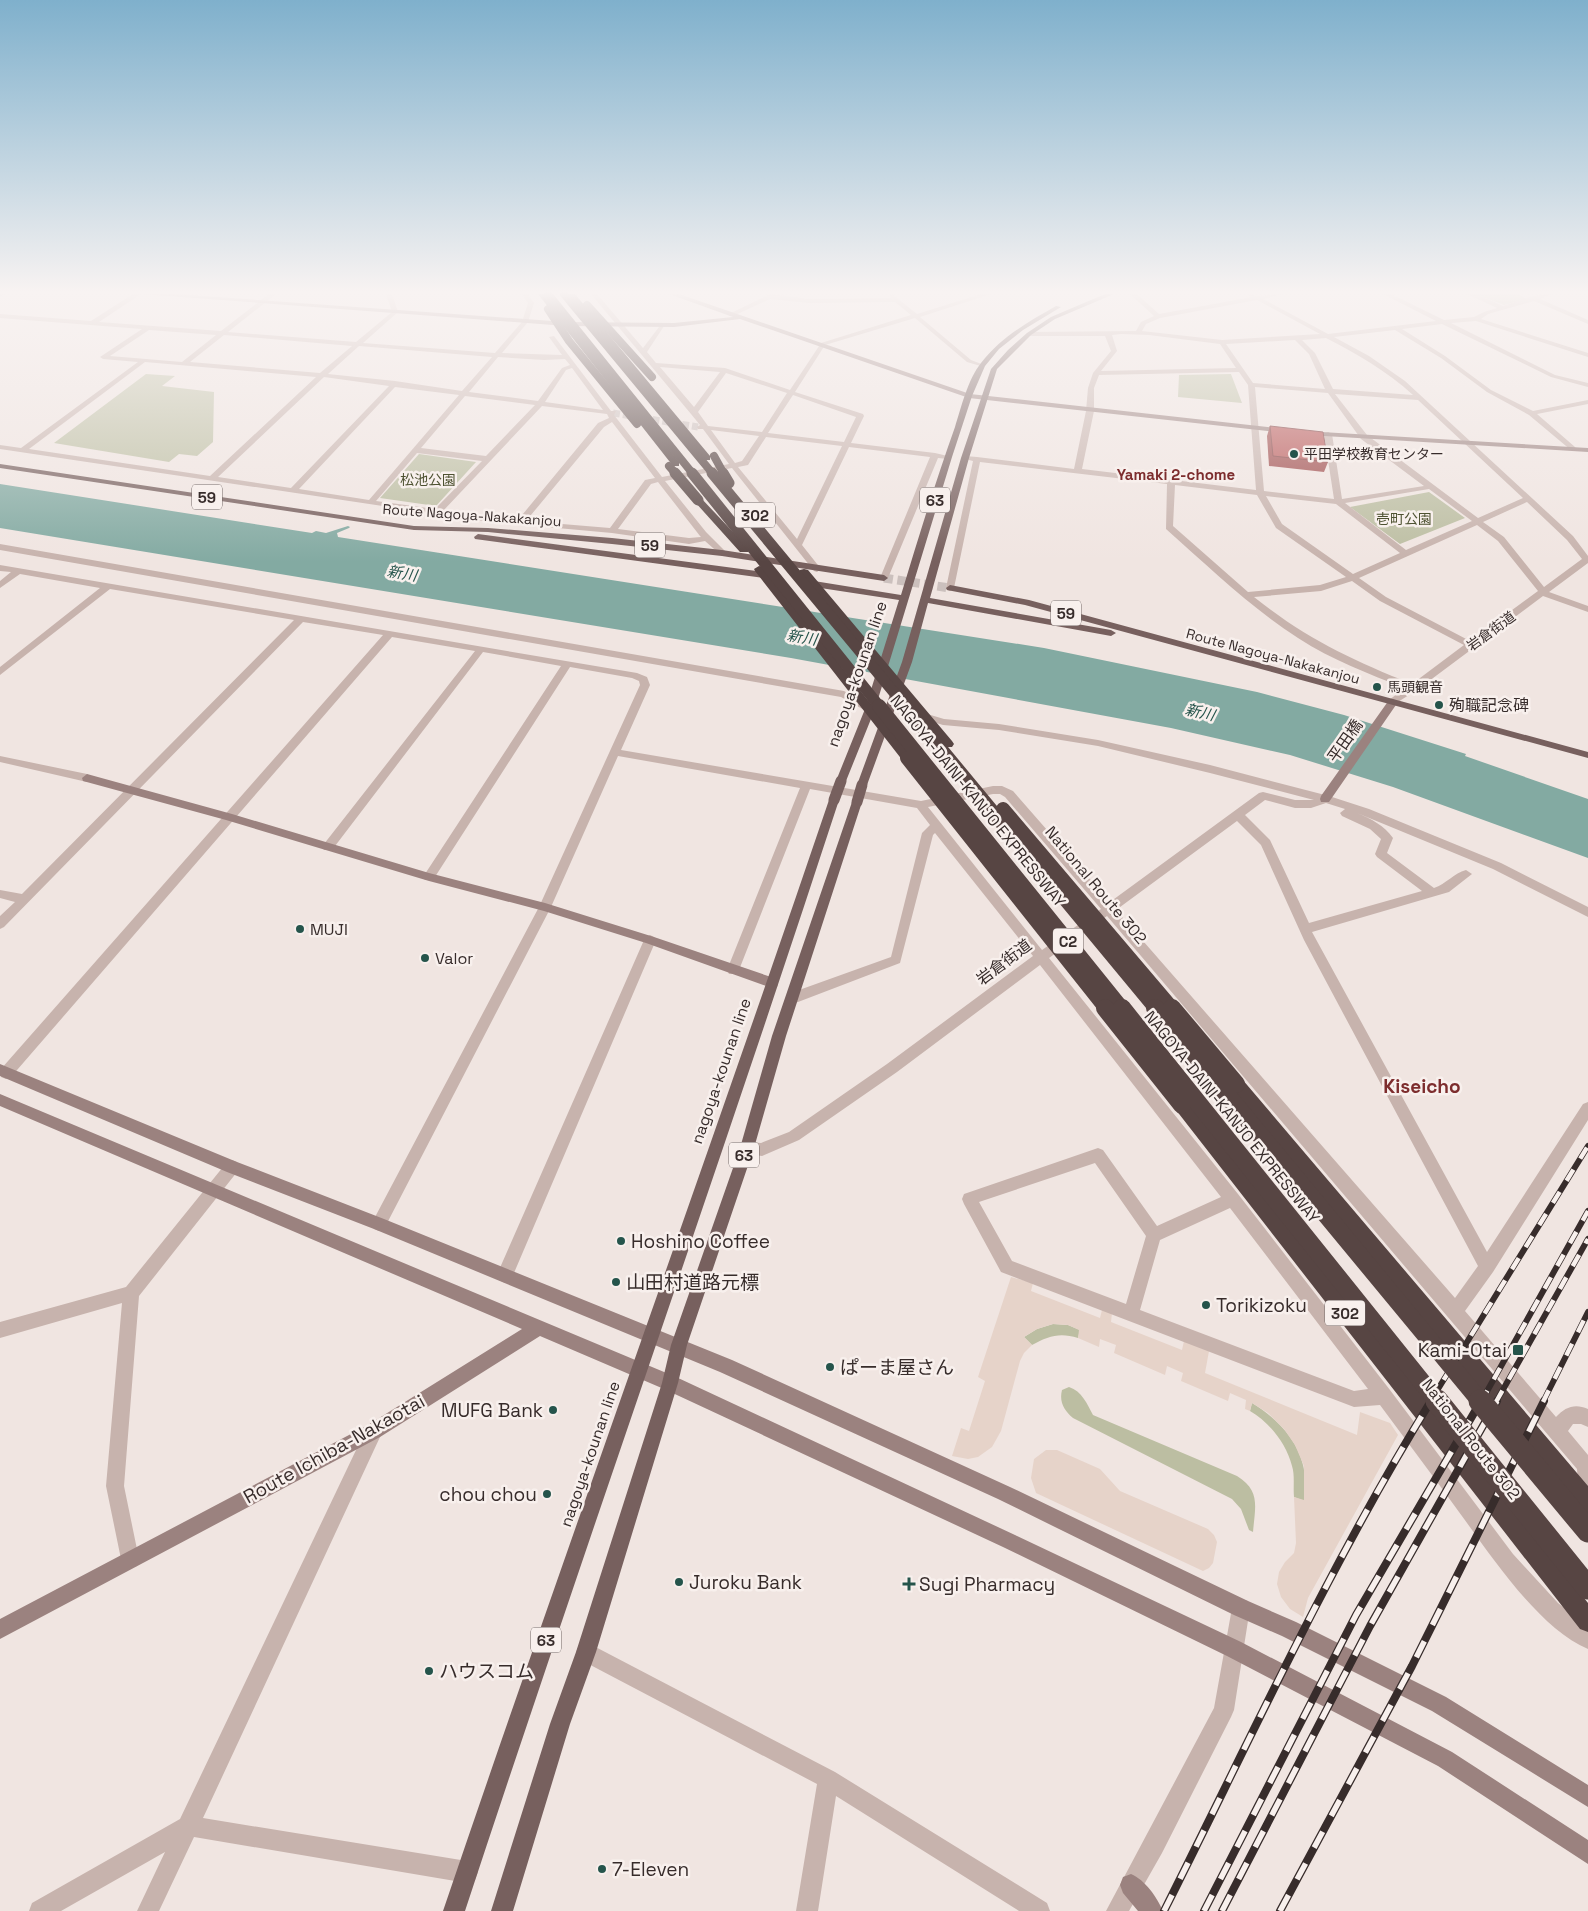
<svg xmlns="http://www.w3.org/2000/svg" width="1588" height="1911" font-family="'Space Grotesk','Noto Sans JP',sans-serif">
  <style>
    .green { fill: #bcbea2 }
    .plaza { fill: #e6d3c9 }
    .water { fill: #83aaa2 }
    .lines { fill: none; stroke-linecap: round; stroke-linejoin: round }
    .street-tunnel { stroke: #cbc0bd; stroke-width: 7; stroke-dasharray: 7 3; stroke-linecap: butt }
    .primary-tunnel { stroke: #cbc0bd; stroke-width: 9; stroke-dasharray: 9 4.5; stroke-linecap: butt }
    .street { fill: #c7b3ad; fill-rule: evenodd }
    .secondary { fill: #9b827f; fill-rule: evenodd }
    .primary { fill: #77605e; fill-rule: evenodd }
    .highway { fill: #574543; fill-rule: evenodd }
    .rail-far1-casing { stroke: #372c2b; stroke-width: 6 }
    .rail-casing { stroke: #372c2b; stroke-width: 8 }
    .rail-far1 { stroke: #f8f0ed; stroke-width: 4.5; stroke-dasharray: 13; stroke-linecap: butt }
    .rail { stroke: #f8f0ed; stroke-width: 5.5; stroke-dasharray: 18; stroke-linecap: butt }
    .primary-bridge { stroke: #77605e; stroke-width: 11 }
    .highway-bridge-far4 { stroke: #574543; stroke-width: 8 }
    .highway-bridge-far3 { stroke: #574543; stroke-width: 11 }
    .highway-bridge-far2 { stroke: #574543; stroke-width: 14 }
    .highway-bridge-far1 { stroke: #574543; stroke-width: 18 }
    .highway-bridge { stroke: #574543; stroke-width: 23 }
    .wall { fill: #9e4b4b }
    .building { fill: #b85757; stroke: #813d3d }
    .poi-dot { fill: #25544b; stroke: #f8f0ed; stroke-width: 2 }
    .labels { text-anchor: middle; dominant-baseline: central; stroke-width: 5; stroke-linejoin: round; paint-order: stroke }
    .far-poi-label { font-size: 14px; fill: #372c2b; stroke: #f8f0ed; text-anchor: start }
    .far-park-label { font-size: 14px; fill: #4e5232; stroke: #f8f0ed }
    .far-street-label { font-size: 14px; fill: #372c2b; stroke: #f8f0ed }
    .far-neighbourhood-label { font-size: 15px; font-weight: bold; fill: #7d2d2e; stroke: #f8f0ed }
    .shield { fill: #f8f0ed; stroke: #716765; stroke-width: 1 }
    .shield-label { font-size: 15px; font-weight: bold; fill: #372c2b }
    .far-water-label { font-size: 15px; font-style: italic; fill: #25544b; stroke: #f8f0ed }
    .street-label { font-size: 16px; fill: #372c2b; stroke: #f8f0ed }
    .poi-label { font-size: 16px; fill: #372c2b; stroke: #f8f0ed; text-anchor: start }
    .quarter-label { font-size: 19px; font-weight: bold; fill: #7d2d2e; stroke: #f8f0ed }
    .near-poi-label { font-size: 19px; fill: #372c2b; stroke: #f8f0ed; text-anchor: start }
    .near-street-label { font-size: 19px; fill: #372c2b; stroke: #f8f0ed }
  </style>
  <rect width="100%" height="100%" fill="#f0e5e1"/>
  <path class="green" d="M1475 294H1519L1526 299 1504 305Z
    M146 374 175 376 162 386 214 392 213 442 197 456 179 454 169 462 54 443Z
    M1231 374 1242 403 1178 397 1179 375Z
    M419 454 476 462 436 506 380 498Z
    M1429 492 1465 518 1400 544 1350 507Z
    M1053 1324 1068 1325 1080 1330 1078 1338C1060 1332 1048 1336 1032 1345L1024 1337 1037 1329Z
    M1069 1387C1082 1391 1087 1404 1093 1415L1237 1476C1261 1491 1255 1507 1253 1532L1249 1530 1241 1509 1232 1499 1073 1418C1064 1410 1059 1402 1062 1390Z
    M1252 1403C1275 1417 1296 1437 1303 1465 1306 1476 1304 1490 1304 1501L1294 1497C1293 1487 1295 1475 1292 1466 1286 1443 1269 1422 1250 1411Z"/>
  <path class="plaza" d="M1011 1277 1033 1283 1031 1291 1100 1318 1102 1310 1112 1313 1111 1322 1182 1350 1184 1341 1209 1351 1205 1373 1357 1435 1360 1412 1390 1423 1398 1435 1308 1598 1303 1617 1290 1609 1281 1597 1277 1584 1279 1572 1285 1562 1294 1553 1296 1543 1294 1497 1304 1500V1466L1295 1445 1284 1429 1268 1413 1252 1403 1250 1411 1245 1409 1246 1400 1230 1393 1228 1401 1181 1381 1183 1373 1167 1366 1165 1375 1114 1353 1116 1345 1100 1339 1099 1347 1078 1338 1079 1330 1068 1325 1053 1324 1037 1329 1024 1337 1032 1345 1024 1353 1020 1361 1001 1431 992 1447 978 1457 968 1459 952 1456 961 1428 969 1431 985 1381 978 1377Z
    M1046 1450H1057L1100 1469 1120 1491 1208 1529 1214 1535 1217 1542 1213 1563 1209 1568 1203 1571 1036 1493 1031 1478 1034 1459Z"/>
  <path class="water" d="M0 484 312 533 316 531 326 533 348 526 350 527 349 528 337 533 338 537 1044 648 1257 692 1344 715 1466 754 1465 756 1588 799V858L1393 787 1290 755 1171 728 791 658 0 528Z"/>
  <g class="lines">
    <path class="street-tunnel" d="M613 413 698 427"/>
    <path class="primary-tunnel" d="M884 578 950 588"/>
    <path class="street" d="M0 294H5L0 297Z
      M133 294H141L99 322 221 331 269 294H276L228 332 356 342 392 312 386 294H392L398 312 363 343 495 353 522 322 528 303 522 294H528L534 303 528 322 502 353 562 355 549 337 554 336 611 411H616L614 415 662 477 729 464 703 429H698L697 427 700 425 691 414 591 294H597L643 348 662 323H666L647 352 656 363 725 368 790 390 821 343 911 315 895 302 809 303 770 299 733 316H729V314L770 294 809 299 891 298 889 296 892 294 917 314 981 294H991L920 317 971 360 984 365V367L967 362 915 318 825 345 795 392 863 414 864 416 851 443 935 453 952 457 948 459 938 458 888 578 884 581 880 578 930 457 849 447 802 545 821 569 817 572 814 571 732 468 665 481 706 532 725 551 726 553 722 556 705 541 689 544 612 533 490 522 0 449V445L21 448 138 362 103 359 100 357 142 329 0 318V314L91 321ZM149 330 216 335 182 362 110 356ZM224 335 352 346 320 373 190 362ZM359 346 492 357 462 391 395 381 328 374ZM498 357 544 360 565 359 570 365 562 368 538 401 469 392ZM145 362 316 377 210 476 29 449ZM660 367 720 372 694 407ZM572 368 603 410 545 402 566 370ZM726 373 787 393 762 432 708 426 698 412ZM324 377 389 386 291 488 218 477ZM395 387 459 395 369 500 299 489ZM793 395 856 417 844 442 768 433ZM465 396 535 405 486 456 421 448ZM542 406 607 414 609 418 598 423 518 520 443 511ZM612 422 655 478 645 480 610 528 526 521 604 427ZM711 430 759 436 742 461 735 463ZM766 437 842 446 797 539 738 467 748 465ZM417 453 482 461 435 509 376 501ZM658 482 700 536 701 537 689 538 618 529 651 484Z
      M1130 294H1137L1159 314 1252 297 1247 294 1258 296 1283 294 1263 299 1328 334 1436 321 1383 294H1391L1444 320 1474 317 1484 312 1497 308 1467 294H1476L1503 306 1533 296 1552 294 1540 299 1588 320V324L1534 301 1488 314 1481 319 1588 353V357L1476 321 1451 323 1555 375 1588 383V387L1551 377 1442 324 1402 329 1445 356 1491 390 1533 411 1588 400V404L1537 414 1575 447 1576 449 1572 451 1529 415 1487 392 1441 358 1395 330 1334 337 1369 356 1405 381 1573 536 1588 556V563L1549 592 1588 606V612L1543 596 1417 690 1393 705 1389 704V700L1405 688C1369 674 1332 660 1298 638 1250 607 1209 567 1166 529L1167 484 980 462 954 588 950 591 947 590 946 588 973 461 961 458 965 456 977 457 1074 469 1086 411 1088 388 1093 373 1111 351 1105 336H1029L1026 334 1029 332 1136 331 1141 322 1154 316ZM1257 300 1320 334 1222 340 1142 331 1146 324 1160 318ZM1121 334 1149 335 1220 344 1236 368 1101 371 1117 351 1112 335ZM1326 338C1357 354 1387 371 1413 395L1333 389 1315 353 1302 340ZM1295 340 1309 354 1325 389 1253 383 1226 344ZM1239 372 1248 385 1256 490 1082 469 1094 411V388L1099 375ZM1255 387 1328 393 1361 439 1424 486 1342 499 1332 434 1328 432 1324 434 1334 499 1264 491ZM1335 394 1418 400 1523 498 1478 518 1367 435ZM1175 485 1257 495 1276 528 1346 577 1320 585 1248 592 1173 526ZM1429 489 1472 521 1406 550 1345 503ZM1266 496 1336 504 1400 553 1353 574 1282 524ZM1527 502 1567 540 1582 559 1544 587 1504 537 1483 522ZM1477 525 1498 541 1538 591 1470 641 1386 597 1359 578ZM1352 581 1380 601 1464 645 1412 684C1351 660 1305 638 1254 597L1321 591Z
      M0 544 844 691 875 709 874 711H866L841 697 0 550Z
      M0 565 637 673 647 677 650 685 621 750 921 801 993 786H1002L1013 791 1110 902 1259 793 1263 792 1295 800H1314L1210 773 1098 746 999 730 943 725 920 718V714L924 713 944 719 999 724 1098 740 1210 765 1329 796 1369 809 1501 863 1588 907V917L1493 869 1357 813C1371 819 1384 825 1393 838L1387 853 1434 888C1446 884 1454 873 1466 870L1472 874 1449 892 1312 932 1487 1252 1583 1104 1588 1102V1120L1493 1272 1465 1311 1556 1417C1565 1407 1575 1403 1588 1409V1427L1581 1424H1573L1568 1431 1588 1455V1504L1582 1501 1579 1495 1577 1469 1107 916 1049 958 1238 1194 1390 1390 1513 1554 1558 1603 1588 1627V1649C1538 1628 1490 1554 1459 1512 1433 1476 1406 1440 1380 1405L1354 1407 1001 1272 964 1204 962 1199 964 1194 1098 1148 1103 1150 1157 1226 1221 1197 1040 965 897 1072 799 1140 762 1156 742 1153 740 1148 742 1143 747 1142 761 1143 789 1132 887 1064 1033 956 935 833 933 835 900 963 798 1002 793 1003 788 1002 787 998 788 994 891 957 922 833 930 825 917 808 810 789 739 970 737 974H729L727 970 800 788 618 756 551 907 384 1229 379 1231 374 1229 371 1224 374 1219 539 907 640 685 639 681 632 678 570 667 433 880H425L423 877 425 874 561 666 483 652 332 850H324L322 847 324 844 475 651 392 637 11 1077 6 1079 1 1077V1069L383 635 303 622 4 927 0 929V916L15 902 0 898V890L22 894 294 620 110 589 0 675V667L100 588 20 574 0 588V581L11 572 0 571ZM993 794H1000L1005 797 1101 909 1042 950 928 807ZM1265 800 1295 808H1311L1326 803 1345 809 1340 813 1342 816 1370 829 1381 839 1375 854 1377 857 1422 891 1309 923 1270 840 1245 815ZM1237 821 1261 845 1304 940 1478 1266 1455 1298 1116 910ZM1095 1163 1146 1236 1126 1304 1012 1261 979 1202ZM1230 1208 1368 1389 1354 1391 1140 1310 1160 1240Z
      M0 756 87 774 92 778 87 782 0 762Z
      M650 935 654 937 656 940 511 1280 505 1283 499 1280 497 1275 499 1270 644 940 646 937Z
      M232 1160 237 1162 239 1167 237 1172 139 1296 124 1486 139 1559 137 1566 130 1568 123 1566 121 1559 106 1486 122 1303 0 1338V1322L126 1287 227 1162Z
      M374 1422 380 1425 383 1431 380 1437 203 1818 467 1861 475 1864 478 1872 475 1880 467 1883 194 1837 159 1911H137L165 1852 61 1911H29L32 1903 180 1819 368 1425Z
      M1241 1599 1248 1601 1250 1608 1234 1710 1231 1717 1162 1853 1129 1911H1106L1214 1708 1232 1608 1234 1601Z
      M586 1642 835 1772 1047 1903 1050 1911H1019L836 1796 818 1911H796L817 1784 579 1659 576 1652 579 1645Z"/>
    <path class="secondary" d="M142 294H174L566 322 674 323 733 317 669 294H679L970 394 1285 429 1289 431 1285 433 969 398 740 319 674 327 566 326Z
      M1305 431 1588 448V452L1308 435 1304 433Z
      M1393 699 1398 702 1329 802H1321L1320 799 1321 796 1389 700Z
      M87 774 232 814 429 873 545 903 654 937 777 979 778 983 777 987 772 988 646 943 544 911 429 881 226 820 83 781 82 778Z
      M0 1064 237 1162 384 1219 732 1360 1010 1487 1248 1601 1296 1622 1446 1697 1588 1785V1807L1432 1711 1282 1636 1234 1615 998 1499 720 1372 374 1229 227 1172 0 1076Z
      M0 1094 676 1377 1015 1535 1241 1642 1452 1752 1588 1840V1864L1438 1766 1227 1656 1003 1547 664 1389 540 1336 380 1437 0 1639V1619L368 1425 522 1329 0 1106Z
      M1131 1874C1145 1880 1157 1897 1163 1911H1138L1123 1893 1120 1885 1123 1877Z"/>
    <path class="primary" d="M1105 294H1114L1055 319 1031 335 997 369 969 458 930 598 1111 630 1116 633 1111 636 928 603 912 662 867 785 862 789 858 788 857 785 902 662 961 458 991 369 1008 350 1027 333 1051 317Z
      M1056 306 1061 307 1023 330 999 349 985 366 972 396 952 457 875 709 846 781 841 785 837 784 836 781 865 709 899 600 814 587 810 584 814 581 901 595C918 539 935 483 955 427 961 408 968 379 981 363 1001 337 1028 322 1056 306Z
      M0 464 414 526 488 528 612 538 722 550 884 575 888 578 884 581 722 556 612 544 488 532 414 530 0 468Z
      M478 534 764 572 768 575 764 578 475 539 474 537Z
      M950 585 1029 600 1588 752V758L1025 605 947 590 946 588Z
      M834 796 839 800C718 1171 587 1540 465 1911H443C569 1540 703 1171 829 800Z
      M857 798 862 802 786 1036 754 1148 687 1345 678 1383 596 1652 570 1724 513 1911H491L550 1724 576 1652 662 1383 671 1345 740 1148 772 1036 852 802Z"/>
    <path class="highway" d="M538 294H545L679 462V466H673Z
      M568 294H575L710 456V460H704Z
      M698 497 701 498 748 548V552H740L695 502V498Z
      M759 566 763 567 911 755 913 758 911 761H903L755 571 754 569Z
      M804 569 808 570 952 741 954 744 952 747H944L800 574 799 572 800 570Z
      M1236 1077 1242 1079 1588 1486V1514L1580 1511 1230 1089 1228 1084 1230 1079Z
      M1182 1098 1188 1100 1588 1603V1632L1580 1629 1176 1110 1174 1105 1176 1100Z"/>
    <g class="rail-far1-casing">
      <path id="rail-far1" d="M1430 1402 1588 1146
        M1481 1402 1588 1211
        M1496 1402 1588 1239
        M1543 1402 1588 1312"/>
    </g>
    <g class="rail-casing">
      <path id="rail" d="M1164 1911C1250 1740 1330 1564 1431 1401
        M1204 1911 1356 1615 1481 1401
        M1222 1911 1370 1626 1497 1401
        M1280 1911 1412 1666 1544 1401"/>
    </g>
    <use href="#rail-far1" class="rail-far1"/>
    <use href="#rail" class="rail"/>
    <path class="primary-bridge" d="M834 800 841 781
      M857 802 862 785"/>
    <path class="highway-bridge-far4" d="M548 294 693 474
      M564 294 713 474
      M587 305 652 377
      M548 309 569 341 637 424
      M714 456 724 474
      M669 466 676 474"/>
    <path class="highway-bridge-far3" d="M675 473 698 500
      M692 473 880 707
      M712 473 906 707
      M723 473 729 483"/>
    <path class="highway-bridge-far2" d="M879 706 1123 1009
      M905 706 1156 1009
      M907 758 1106 1009
      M1003 809 1173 1009"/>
    <path class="highway-bridge-far1" d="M1105 1008 1182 1105
      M1122 1008 1438 1402
      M1155 1008 1481 1402
      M1172 1008 1236 1084"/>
    <path class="highway-bridge" d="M1437 1401 1588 1588
      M1480 1401 1588 1531"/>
  </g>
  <path class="wall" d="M1270 426 1328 462 1324 472 1269 466 1267 436Z"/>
  <path class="building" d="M1270 426 1323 432 1328 462 1273 456Z"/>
  <linearGradient id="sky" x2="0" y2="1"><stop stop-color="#7fb0cc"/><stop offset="0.52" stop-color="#f8f3f2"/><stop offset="1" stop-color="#f8f3f2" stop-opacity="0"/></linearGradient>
  <rect width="1588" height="562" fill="url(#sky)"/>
  <g class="poi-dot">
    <circle cx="1294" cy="454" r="5"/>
    <circle cx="1377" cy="687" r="5"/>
    <circle cx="1439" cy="705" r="5"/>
    <circle cx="300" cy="929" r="5"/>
    <circle cx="425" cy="958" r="5"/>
    <circle cx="621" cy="1241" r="5"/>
    <circle cx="616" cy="1282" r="5"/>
    <circle cx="1206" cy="1305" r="5"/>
    <rect x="1512" y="1344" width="12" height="12" rx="2.5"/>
    <circle cx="830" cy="1367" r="5"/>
    <circle cx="553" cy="1410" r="5"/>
    <circle cx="547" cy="1494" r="5"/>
    <circle cx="679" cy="1582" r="5"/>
    <path d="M906.5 1576.5h5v5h5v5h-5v5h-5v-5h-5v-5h5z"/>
    <circle cx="429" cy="1671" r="5"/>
    <circle cx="602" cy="1869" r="5"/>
  </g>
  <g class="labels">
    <g class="far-poi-label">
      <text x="1304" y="454">平田学校教育センター</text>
      <text x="1387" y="687">馬頭観音</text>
    </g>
    <g class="far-park-label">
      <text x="428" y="480">松池公園</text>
      <text x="1404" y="519">壱町公園</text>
    </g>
    <g class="far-street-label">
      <text transform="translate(472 515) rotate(4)">Route Nagoya-Nakakanjou</text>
      <text transform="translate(1491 631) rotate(-36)">岩倉街道</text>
      <text transform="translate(1273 656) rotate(15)">Route Nagoya-Nakakanjou</text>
    </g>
    <g class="far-neighbourhood-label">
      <text x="1176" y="474">Yamaki 2-chome</text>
    </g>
    <g class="shield">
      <rect x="192" y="484.5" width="30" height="25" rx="4"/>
      <rect x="920" y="487.5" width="30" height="25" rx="4"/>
      <rect x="735" y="502.5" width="40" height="25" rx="4"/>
      <rect x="635" y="532.5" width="30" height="25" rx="4"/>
      <rect x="1051" y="600.5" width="30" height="25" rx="4"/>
      <rect x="1053" y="928.5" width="30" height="25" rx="4"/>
      <rect x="729" y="1142.5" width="30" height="25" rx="4"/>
      <rect x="1325" y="1300.5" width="40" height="25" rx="4"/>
      <rect x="531" y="1627.5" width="30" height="25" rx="4"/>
    </g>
    <g class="shield-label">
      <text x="207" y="497">59</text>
      <text x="935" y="500">63</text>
      <text x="755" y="515">302</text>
      <text x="650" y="545">59</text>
      <text x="1066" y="613">59</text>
      <text x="1068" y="941">C2</text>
      <text x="744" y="1155">63</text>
      <text x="1345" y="1313">302</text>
      <text x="546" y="1640">63</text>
    </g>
    <g class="far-water-label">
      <text transform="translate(402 573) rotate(9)">新川</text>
      <text transform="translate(802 637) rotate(9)">新川</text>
      <text transform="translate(1200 712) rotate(13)">新川</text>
    </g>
    <g class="street-label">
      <text transform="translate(857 674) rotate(-71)">nagoya-kounan line</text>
      <text transform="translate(1345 741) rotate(-55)">平田橋</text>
      <text transform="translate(978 801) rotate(51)">NAGOYA-DAINI-KANJO EXPRESSWAY</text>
      <text transform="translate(1096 885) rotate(50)">National Route 302</text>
      <text transform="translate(1004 962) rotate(-37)">岩倉街道</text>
      <text transform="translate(721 1071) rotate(-71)">nagoya-kounan line</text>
      <text transform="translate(1232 1117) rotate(51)">NAGOYA-DAINI-KANJO EXPRESSWAY</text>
      <text transform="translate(1471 1439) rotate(52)">National Route 302</text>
      <text transform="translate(590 1454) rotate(-71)">nagoya-kounan line</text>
    </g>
    <g class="poi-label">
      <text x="1449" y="705">殉職記念碑</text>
      <text x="310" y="929">MUJI</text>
      <text x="435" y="958">Valor</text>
    </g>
    <g class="quarter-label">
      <text x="1422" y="1086">Kiseicho</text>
    </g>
    <g class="near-poi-label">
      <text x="631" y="1241">Hoshino Coffee</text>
      <text x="626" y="1282">山田村道路元標</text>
      <text x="1216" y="1305">Torikizoku</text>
      <text x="1507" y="1350" text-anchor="end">Kami-Otai</text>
      <text x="840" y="1367">ぱーま屋さん</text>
      <text x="543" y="1410" text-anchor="end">MUFG Bank</text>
      <text x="537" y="1494" text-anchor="end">chou chou</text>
      <text x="689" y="1582">Juroku Bank</text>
      <text x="919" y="1584">Sugi Pharmacy</text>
      <text x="439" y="1671">ハウスコム</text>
      <text x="612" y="1869">7-Eleven</text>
    </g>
    <g class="near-street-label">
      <text transform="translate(334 1449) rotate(-29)">Route Ichiba-Nakaotai</text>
    </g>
  </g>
</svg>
